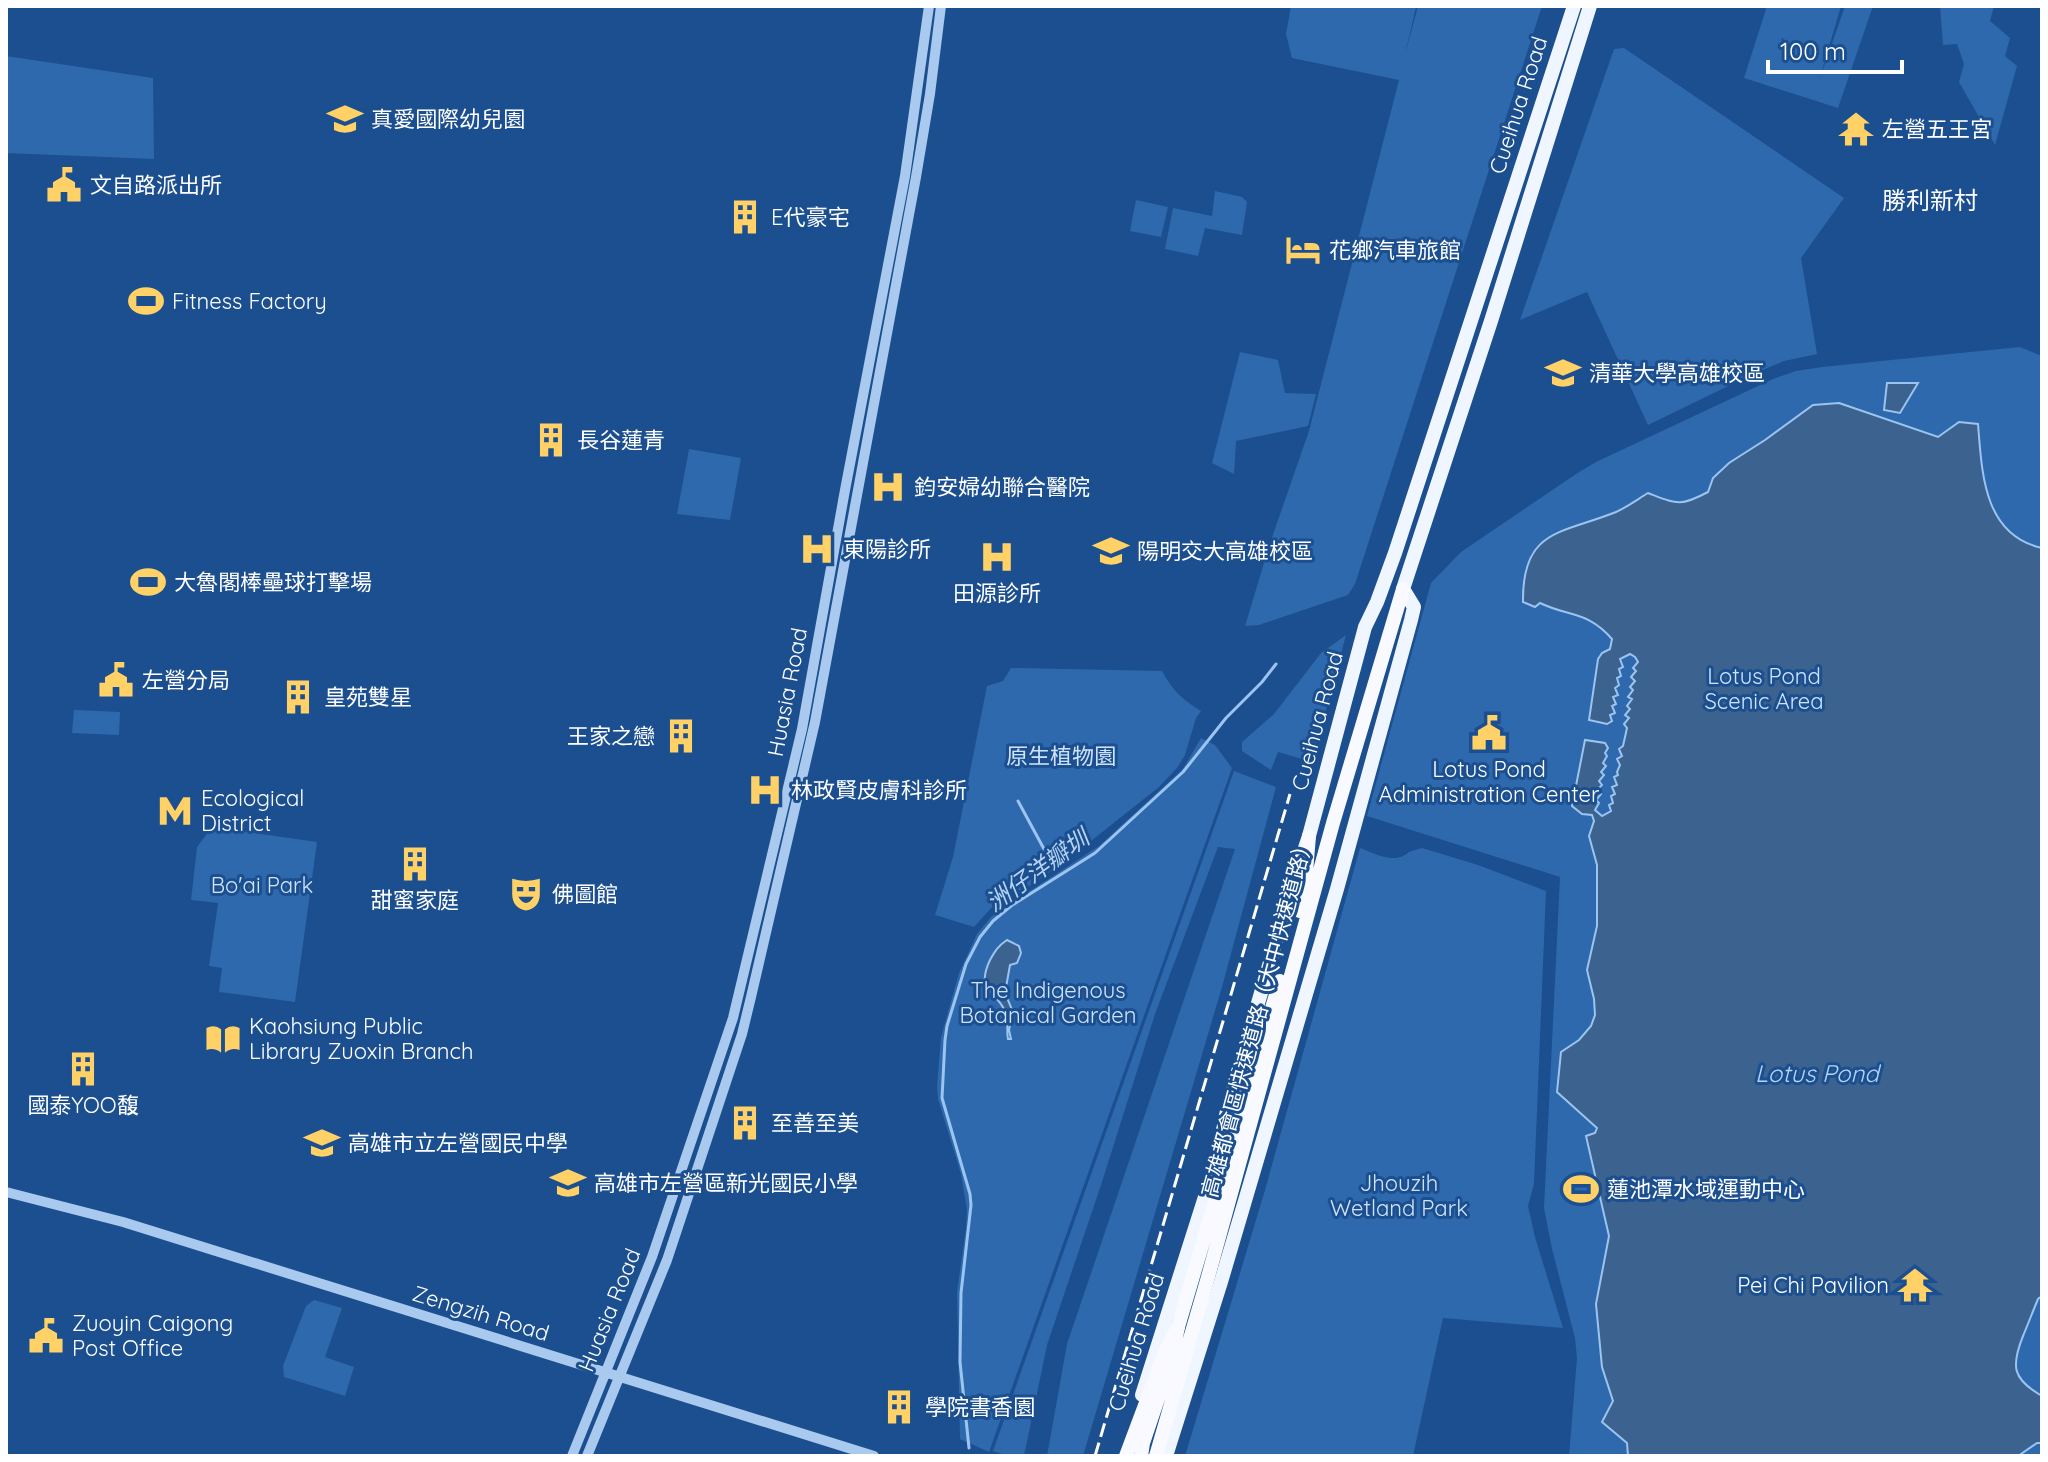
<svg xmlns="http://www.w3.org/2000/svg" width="2048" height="1462" font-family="Quicksand,'Noto Sans TC',sans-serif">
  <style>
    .green { fill: #2e69ad }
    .water { fill: #3c6290; stroke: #9cc4f0; stroke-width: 2 }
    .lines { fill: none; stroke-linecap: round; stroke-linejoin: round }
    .stream { stroke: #9cc4f0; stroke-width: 3 }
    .tertiary { stroke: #a9c9ee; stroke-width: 10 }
    .primary { stroke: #f0f6ff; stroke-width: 14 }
    .trunk { stroke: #f8faff; stroke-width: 14 }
    .rail { stroke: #fff; stroke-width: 3; stroke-dasharray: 14 6; stroke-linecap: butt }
    .trunk-bridge { stroke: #f8faff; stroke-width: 14 }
    .labels { text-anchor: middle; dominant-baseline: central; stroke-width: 6; stroke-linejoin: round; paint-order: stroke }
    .street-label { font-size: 22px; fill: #fff; stroke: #1b4f8f }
    .poi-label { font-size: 22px; fill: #fff; stroke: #1b4f8f; text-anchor: start }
    .park-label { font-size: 22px; fill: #cfe3fa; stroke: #1b4f8f }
    .neighbourhood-label { font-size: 24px; fill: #fff; stroke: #1b4f8f }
    .water-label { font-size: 24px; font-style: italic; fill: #b5d3f5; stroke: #1b4f8f }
  </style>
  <rect width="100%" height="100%" fill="#1b4f8f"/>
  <path class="green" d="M1291 6 1416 7 1405 55 1418 6H1542L1355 584 1348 595 1259 625 1245 626 1270 543 1309 431 1399 80 1292 58 1286 34Z
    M1767 6H1841L1819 81 1845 6H1873L1838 108 1744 78Z
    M1940 6H1994L1990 21 2010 38 2005 56 2017 66 1995 145 1959 82 1964 64 1957 44 1943 45Z
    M1624 48 1844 198 1801 258 1817 354 1784 361 1755 373 1648 425 1587 292 1520 320 1614 49Z
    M6 56 153 78 154 159 6 153Z
    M1215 191 1242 197 1247 202 1242 235 1205 228 1198 256 1165 249 1173 208 1212 216Z
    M1136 200 1168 207 1161 237 1130 231Z
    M2020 347 2042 356V1456H1569L1577 1358 1575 1338 1552 1249 1544 1208 1560 877 1367 816 1431 583 1461 552 1576 474 1596 462 1773 379 1796 371 1822 367Z
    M1240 352 1278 360 1285 393 1316 394 1308 426 1236 441 1234 474 1212 463Z
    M689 449 741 458 730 520 677 514Z
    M1346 635 1312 762 1278 752 1271 770 1242 751V742L1274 714 1321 653Z
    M1011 668 1162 671C1173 691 1182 699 1201 711L1196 718 1185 755 1177 768 1159 787 1067 860 1031 885 994 905 974 927 935 915 953 857 987 686 1003 681Z
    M74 710 120 712 119 735 72 733Z
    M1201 738 1215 745 1232 768 989 1452 960 1439 957 1292 966 1228 967 1210 961 1174 938 1099 937 1086 941 1037 959 973 977 934 991 917 1007 904 1033 889 1099 846 1183 769Z
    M1234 771 1276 787 1222 987 1083 1456H1047L1067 1344 1235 849 1218 847 1155 1014 1102 1182 1047 1345 1024 1456H1008L993 1451Z
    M212 827 317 842 295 1002 219 992 222 968 209 966 218 903 191 900 197 847Z
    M1360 848C1376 854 1395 865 1409 852L1422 848 1478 865 1546 891 1534 1184 1528 1206 1535 1237 1563 1328 1443 1318 1413 1456H1185L1265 1190Z
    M314 1300 342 1308 325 1357 354 1367 345 1396 284 1377 283 1366 306 1306Z"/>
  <path class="water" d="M1887 383H1918L1900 413 1884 410Z
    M1839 403 1938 437 1959 422 1978 424C1982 472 1983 535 2042 548V1296L2038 1299C2033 1311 2028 1324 2023 1336 2011 1366 2012 1379 2042 1396V1443H2037L2018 1456H1628L1627 1443 1602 1422 1613 1401 1602 1367 1596 1304 1609 1236 1586 1136 1595 1133 1597 1128 1557 1092 1561 1052 1579 1040 1591 1026 1595 1015 1594 999 1587 970 1597 926V865L1589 836 1594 821 1592 815 1582 814 1572 806 1585 740 1605 743 1608 748 1605 753 1607 756 1603 763 1606 766 1601 772 1604 775 1599 781 1602 785 1597 790 1601 794 1596 800 1599 803 1595 810 1602 816 1611 811 1609 805 1613 803 1611 796 1615 794 1612 787 1617 785 1614 777 1618 775 1617 772 1620 765 1617 759 1622 756 1619 749 1623 746 1627 728 1624 724 1629 718 1625 715 1630 709 1627 706 1632 699 1628 697 1633 690 1630 687 1635 681 1631 677 1636 671 1633 668 1638 662 1635 657 1630 654 1620 659 1623 667 1619 669 1621 676 1617 678 1619 685 1615 688 1618 695 1613 697 1616 704 1612 706 1615 713 1610 715 1612 721 1607 724 1589 720 1598 659 1602 653 1610 649 1612 639C1588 611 1569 617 1540 603L1535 607 1523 602C1522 529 1561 534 1616 512 1627 507 1638 499 1648 493 1677 504 1680 507 1708 492L1713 478 1729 463 1765 440 1813 405Z
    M1007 940 1019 946 1021 953 1017 963 1010 965 1005 993 1013 1012 1009 1030 1011 1039H1008C1006 1030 1009 1020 1006 1013 996 989 975 992 990 960 995 951 998 946 1007 940Z"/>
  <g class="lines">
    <path class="stream" d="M1018 801 1051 862
      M969 1448 960 1362 961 1293 971 1205 970 1194 942 1098 945 1040 947 1026 966 964 980 937 993 921 1011 906 1095 853 1183 772 1226 718 1262 682 1276 664"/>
    <path class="tertiary" d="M6 1192 123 1222 874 1456
      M572 1456 652 1257 733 1018 802 729 845 490 905 176 929 6
      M587 1456 667 1260 742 1034 751 997 815 722 916 177 930 94 941 6"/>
    <path class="primary" d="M1142 1395 1217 1159 1228 1106 1291 890 1309 836 1365 627 1377 602 1395 553 1574 6
      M1166 1456 1221 1282 1337 889 1411 620 1414 607 1403 589 1491 321 1590 6"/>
    <path class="trunk" d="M1300 911 1304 896 1309 836
      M1141 1456 1143 1443 1172 1357 1178 1327 1280 981
      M1156 1456 1208 1277 1333 823 1403 589"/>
    <path class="rail" d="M1095 1456 1290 794"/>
    <path class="trunk-bridge" d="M1126 1456 1165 1352 1178 1327"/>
  </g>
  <defs>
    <g id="school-bare" transform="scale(2.76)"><path d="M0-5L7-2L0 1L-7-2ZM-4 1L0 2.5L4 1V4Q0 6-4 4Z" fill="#ffd166" stroke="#1b4f8f" stroke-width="2.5" paint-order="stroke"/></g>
    <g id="temple-bare" transform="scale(2.76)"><path d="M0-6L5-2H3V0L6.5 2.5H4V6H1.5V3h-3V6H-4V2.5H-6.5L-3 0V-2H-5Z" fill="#ffd166" stroke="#1b4f8f" stroke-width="2.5" paint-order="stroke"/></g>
    <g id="civic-bare" transform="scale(2.76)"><path d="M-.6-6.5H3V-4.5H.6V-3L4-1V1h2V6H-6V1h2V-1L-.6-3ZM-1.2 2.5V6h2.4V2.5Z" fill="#ffd166" stroke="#1b4f8f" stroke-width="2.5" paint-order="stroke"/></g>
    <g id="building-bare" transform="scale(2.76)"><path d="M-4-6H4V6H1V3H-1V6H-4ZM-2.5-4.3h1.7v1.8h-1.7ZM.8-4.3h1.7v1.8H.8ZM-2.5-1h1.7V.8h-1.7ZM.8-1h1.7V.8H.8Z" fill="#ffd166" stroke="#1b4f8f" stroke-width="2.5" paint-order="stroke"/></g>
    <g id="hotel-bare" transform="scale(2.76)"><path d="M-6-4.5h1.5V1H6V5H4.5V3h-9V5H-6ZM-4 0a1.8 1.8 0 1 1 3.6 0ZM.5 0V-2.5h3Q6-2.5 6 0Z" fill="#ffd166" stroke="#1b4f8f" stroke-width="2.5" paint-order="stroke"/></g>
    <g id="stadium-bare" transform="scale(2.76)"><path d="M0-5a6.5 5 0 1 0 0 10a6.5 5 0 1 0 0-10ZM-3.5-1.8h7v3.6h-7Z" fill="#ffd166" stroke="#1b4f8f" stroke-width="2.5" paint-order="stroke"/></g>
    <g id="university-bare" transform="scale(2.76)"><path d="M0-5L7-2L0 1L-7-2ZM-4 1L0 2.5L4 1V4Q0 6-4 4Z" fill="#ffd166" stroke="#1b4f8f" stroke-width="2.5" paint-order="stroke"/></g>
    <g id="hospital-bare" transform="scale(2.76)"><path d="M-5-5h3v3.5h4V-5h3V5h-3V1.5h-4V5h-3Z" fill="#ffd166" stroke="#1b4f8f" stroke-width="2.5" paint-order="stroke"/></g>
    <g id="metro-bare" transform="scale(2.76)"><path d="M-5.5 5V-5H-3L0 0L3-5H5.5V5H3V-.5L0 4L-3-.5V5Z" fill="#ffd166" stroke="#1b4f8f" stroke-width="2.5" paint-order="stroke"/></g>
    <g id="theatre-bare" transform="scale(2.76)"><path d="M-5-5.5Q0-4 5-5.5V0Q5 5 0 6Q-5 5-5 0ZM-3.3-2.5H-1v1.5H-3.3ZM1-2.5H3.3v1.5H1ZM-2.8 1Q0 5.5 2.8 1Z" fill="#ffd166" stroke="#1b4f8f" stroke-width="2.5" paint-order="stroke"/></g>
    <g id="library-bare" transform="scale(2.76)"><path d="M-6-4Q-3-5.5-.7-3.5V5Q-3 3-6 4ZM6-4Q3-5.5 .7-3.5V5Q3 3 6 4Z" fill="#ffd166" stroke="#1b4f8f" stroke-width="2.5" paint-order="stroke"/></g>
  </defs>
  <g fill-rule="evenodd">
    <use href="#school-bare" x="345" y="119"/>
    <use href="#temple-bare" x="1856" y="129"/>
    <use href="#civic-bare" x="64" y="185"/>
    <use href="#building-bare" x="745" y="217"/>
    <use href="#hotel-bare" x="1303" y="250"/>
    <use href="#stadium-bare" x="146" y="301"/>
    <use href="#university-bare" x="1563" y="373"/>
    <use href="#building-bare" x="551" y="440"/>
    <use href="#hospital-bare" x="888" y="487"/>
    <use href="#hospital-bare" x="817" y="549"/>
    <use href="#university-bare" x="1111" y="551"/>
    <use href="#hospital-bare" x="997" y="557"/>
    <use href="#stadium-bare" x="148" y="582"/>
    <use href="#civic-bare" x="116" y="680"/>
    <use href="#building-bare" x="298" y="697"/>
    <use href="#civic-bare" x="1489" y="733"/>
    <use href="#building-bare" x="681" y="736"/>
    <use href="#hospital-bare" x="765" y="790"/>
    <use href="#metro-bare" x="175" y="811"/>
    <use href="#building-bare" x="415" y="864"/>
    <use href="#theatre-bare" x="526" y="894"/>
    <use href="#library-bare" x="223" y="1039"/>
    <use href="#building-bare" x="83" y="1069"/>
    <use href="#building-bare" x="745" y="1123"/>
    <use href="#school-bare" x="322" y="1143"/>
    <use href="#school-bare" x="568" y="1183"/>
    <use href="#stadium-bare" x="1581" y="1189"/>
    <use href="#temple-bare" x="1915" y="1285"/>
    <use href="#civic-bare" x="46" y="1336"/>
    <use href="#building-bare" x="899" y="1407"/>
  </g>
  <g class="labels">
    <g class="street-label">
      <text transform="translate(1518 105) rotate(-72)">Cueihua Road</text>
      <text transform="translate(787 692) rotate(-79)">Huasia Road</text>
      <text transform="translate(1317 721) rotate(-75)">Cueihua Road</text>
      <text transform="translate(1257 1016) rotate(-75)">高雄都會區快速道路（大中快速道路）</text>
      <text transform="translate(609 1310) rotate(-68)">Huasia Road</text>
      <text transform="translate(481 1313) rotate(17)">Zengzih Road</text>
      <text transform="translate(1136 1342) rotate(-73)">Cueihua Road</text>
    </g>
    <g class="poi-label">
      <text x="371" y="119">真愛國際幼兒園</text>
      <text x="1882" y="129">左營五王宮</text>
      <text x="90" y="185">文自路派出所</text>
      <text x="771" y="217">E代豪宅</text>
      <text x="1329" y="250">花鄉汽車旅館</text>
      <text x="172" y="301">Fitness Factory</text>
      <text x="1589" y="373">清華大學高雄校區</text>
      <text x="577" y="440">長谷蓮青</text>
      <text x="914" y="487">鈞安婦幼聯合醫院</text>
      <text x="843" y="549">東陽診所</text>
      <text x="1137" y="551">陽明交大高雄校區</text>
      <text x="174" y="582">大魯閣棒壘球打擊場</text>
      <text x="997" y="593" text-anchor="middle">田源診所</text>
      <text x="142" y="680">左營分局</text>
      <text x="324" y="697">皇苑雙星</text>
      <text x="655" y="736" text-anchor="end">王家之戀</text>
      <text x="1489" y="769" text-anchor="middle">Lotus Pond<tspan x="1489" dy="25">Administration Center</tspan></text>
      <text x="791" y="790">林政賢皮膚科診所</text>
      <text x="201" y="798">Ecological<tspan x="201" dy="25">District</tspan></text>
      <text x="552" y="894">佛圖館</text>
      <text x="415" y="900" text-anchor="middle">甜蜜家庭</text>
      <text x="249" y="1026">Kaohsiung Public<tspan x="249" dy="25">Library Zuoxin Branch</tspan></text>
      <text x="83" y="1105" text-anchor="middle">國泰YOO馥</text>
      <text x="771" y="1123">至善至美</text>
      <text x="348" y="1143">高雄市立左營國民中學</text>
      <text x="594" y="1183">高雄市左營區新光國民小學</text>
      <text x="1607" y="1189">蓮池潭水域運動中心</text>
      <text x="1889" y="1285" text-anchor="end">Pei Chi Pavilion</text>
      <text x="72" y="1323">Zuoyin Caigong<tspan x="72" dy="25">Post Office</tspan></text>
      <text x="925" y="1407">學院書香園</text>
    </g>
    <g class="park-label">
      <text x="1764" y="676">Lotus Pond<tspan x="1764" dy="25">Scenic Area</tspan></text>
      <text x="1061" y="756">原生植物園</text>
      <text x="262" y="885">Bo'ai Park</text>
      <text x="1048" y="990">The Indigenous<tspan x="1048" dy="25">Botanical Garden</tspan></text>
      <text x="1399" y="1183">Jhouzih<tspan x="1399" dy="25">Wetland Park</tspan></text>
    </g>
    <g class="neighbourhood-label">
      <text x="1930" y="200">勝利新村</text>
    </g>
    <g class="water-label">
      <text transform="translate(1037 870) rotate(-36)">洲仔洋瓣圳</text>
      <text x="1817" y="1073">Lotus Pond</text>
    </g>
  </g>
  <rect width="2048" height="1462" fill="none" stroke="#ffffff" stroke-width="16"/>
  <path d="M1768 60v12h134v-12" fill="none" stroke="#ffffff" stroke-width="4"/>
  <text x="1780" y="60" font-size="24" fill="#ffffff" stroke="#1b4f8f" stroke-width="6" paint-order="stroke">100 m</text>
</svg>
